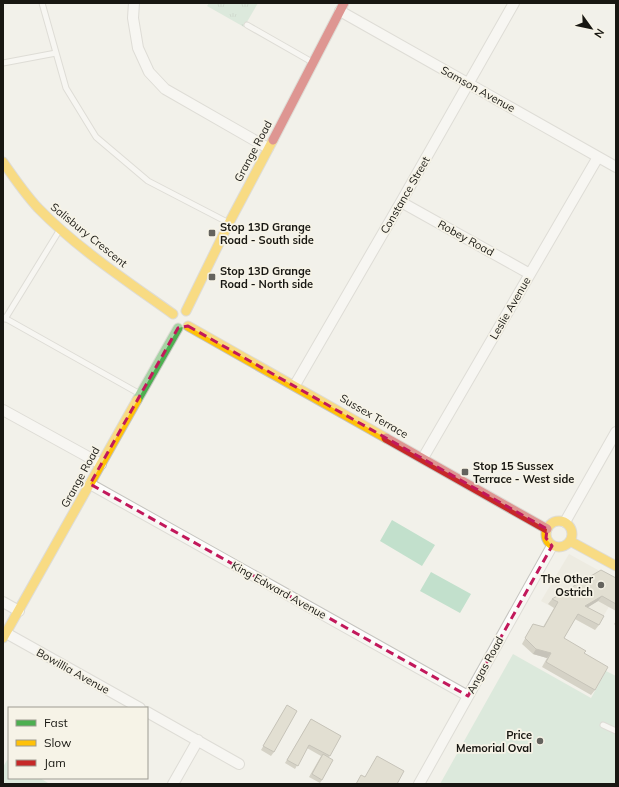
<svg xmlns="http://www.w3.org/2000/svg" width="619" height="787" font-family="Mulish,sans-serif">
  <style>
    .built { fill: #e7e4d7 }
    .park { fill: url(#park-tufts) }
    .pitch { fill: #c2e0cc }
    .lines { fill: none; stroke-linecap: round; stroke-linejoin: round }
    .lane-casing { stroke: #c5c4bf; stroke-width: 7 }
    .street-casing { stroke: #c5c4bf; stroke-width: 12 }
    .fast-casing { stroke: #c5c4bf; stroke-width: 11 }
    .slow-casing { stroke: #c5c4bf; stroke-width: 11 }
    .jam-casing { stroke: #c5c4bf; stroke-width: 11 }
    .lane { stroke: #fdfdfc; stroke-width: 5 }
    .street { stroke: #fdfdfc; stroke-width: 10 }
    .fast { stroke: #4caf50; stroke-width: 9 }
    .slow { stroke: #ffc107; stroke-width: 9 }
    .jam { stroke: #c62828; stroke-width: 9 }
    .wall { fill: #b2ae9c }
    .shaded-wall { fill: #918d7f }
    .building { fill: #cfcab5; stroke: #918d7f }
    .marked { fill: none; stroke: #c2185b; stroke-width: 3; stroke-dasharray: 8 5; stroke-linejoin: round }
    .poi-dot { fill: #64635e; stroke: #f6f3e7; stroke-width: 1.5 }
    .labels { text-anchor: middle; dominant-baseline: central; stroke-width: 3.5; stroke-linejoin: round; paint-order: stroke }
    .street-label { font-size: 11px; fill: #181712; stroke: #f6f3e7 }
    .poi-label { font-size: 11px; font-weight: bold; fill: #181712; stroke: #f6f3e7; text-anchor: start }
  </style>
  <defs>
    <pattern id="park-tufts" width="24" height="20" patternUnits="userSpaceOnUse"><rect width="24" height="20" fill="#c2e0cc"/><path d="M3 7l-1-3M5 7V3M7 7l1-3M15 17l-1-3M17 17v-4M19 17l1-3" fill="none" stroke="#a6bfae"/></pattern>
  </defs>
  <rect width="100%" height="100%" fill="#f2f1ea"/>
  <path class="built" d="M569 554 616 580V595L595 630 541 601Z"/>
  <path class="park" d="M209 3H258L244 27 207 6Z"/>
  <path class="pitch" d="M392 520 435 545 422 566 380 541Z
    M431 572 471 594 460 613 420 591Z
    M513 654 591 698 606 671 616 676V784H440Z
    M7 760 9 761V778H40L48 783V784H3V767Z"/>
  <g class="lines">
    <g class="lane-casing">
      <path id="lane" d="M42 3 66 88 96 137 148 181 229 223
        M247 25 312 62
        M3 63 56 53
        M3 317 140 394
        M5 319 59 231
        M603 725 616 731"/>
    </g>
    <g class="street-casing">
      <path id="street" d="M134 3 133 18 138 48 149 72 165 89 268 148
        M340 11 616 167
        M401 202 530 274
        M295 385 401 202 514 3
        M3 410 101 464
        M423 458 598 157
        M90 484 468 696
        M565 522 616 432
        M3 602 19 611
        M6 633 140 708
        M147 712 239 764
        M173 784 198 740
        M419 784 552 546"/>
    </g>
    <g class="fast-casing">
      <path id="fast" d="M137 400 178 328"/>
    </g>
    <g class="slow-casing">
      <path id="slow" d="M3 162C14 178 25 194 38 208 78 249 127 281 173 314
        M186 311 229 223 273 140
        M188 326 386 438
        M546 534a13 13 0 1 1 26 0a13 13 0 1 1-26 0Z
        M570 541 616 566
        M3 638 137 400"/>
    </g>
    <g class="jam-casing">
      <path id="jam" d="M273 140 344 3
        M386 438 547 529"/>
    </g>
    <use href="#lane" class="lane"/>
    <use href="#street" class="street"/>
    <use href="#fast" class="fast"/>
    <use href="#slow" class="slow"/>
    <use href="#jam" class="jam"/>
  </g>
  <path class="wall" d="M616 578V611L598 601 588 607 599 625 595 630 575 619 564 638 584 653 595 690 591 695 542 667 547 658 533 654 522 644 533 624 543 627 554 608 548 604 552 599Z
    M616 621V626L614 624Z
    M287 705 274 752 271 756 261 750Z
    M311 719 341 736 329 757 322 780 320 783 309 777 321 756 307 748 295 769 285 763Z"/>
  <path class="shaded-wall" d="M602 596 598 601 582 611 585 606Z
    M536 649 551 653 547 658 533 654Z"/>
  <path class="building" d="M601 570 616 578V604L602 596 585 606 604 616 599 625 578 614 564 638 586 651 584 653 608 667 595 690 546 662 551 653 536 649 525 638 533 624 544 627 558 602 552 599Z
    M287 705 297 711 274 752 263 746Z
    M311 719 341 736 330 756 309 745 298 766 287 760Z
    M323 754 333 760 322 780 312 774Z
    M377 756 404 771 397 784H356L361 775 365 777Z"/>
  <path d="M0 0H619V787H0ZM188 326 547 529 546 538 552 546 468 696 90 484 178 328Z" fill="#f2f1ea" fill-opacity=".55" fill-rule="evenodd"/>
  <path class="marked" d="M188 326 547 529 546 538 552 546 468 696 90 484 178 328Z"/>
  <g class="poi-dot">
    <rect x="208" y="229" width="8" height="8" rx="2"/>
    <rect x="208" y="273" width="8" height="8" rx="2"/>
    <rect x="461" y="468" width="8" height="8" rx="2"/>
    <circle cx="601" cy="585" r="4"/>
    <circle cx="540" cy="741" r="4"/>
  </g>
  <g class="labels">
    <g class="street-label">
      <text transform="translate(478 89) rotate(29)">Samson Avenue</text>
      <text transform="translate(253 151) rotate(-62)">Grange Road</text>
      <text transform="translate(405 195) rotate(-60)">Constance Street</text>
      <text transform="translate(89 235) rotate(39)">Salisbury Crescent</text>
      <text transform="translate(466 238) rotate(29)">Robey Road</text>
      <text transform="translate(510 308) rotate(-60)">Leslie Avenue</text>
      <text transform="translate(374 416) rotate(30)">Sussex Terrace</text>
      <text transform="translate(80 477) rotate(-61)">Grange Road</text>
      <text transform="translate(279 590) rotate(29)">King Edward Avenue</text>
      <text transform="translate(485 665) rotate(-61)">Angas Road</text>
      <text transform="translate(73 671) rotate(29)">Bowillia Avenue</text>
    </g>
    <g class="poi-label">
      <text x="220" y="227">Stop 13D Grange<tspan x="220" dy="13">Road - South side</tspan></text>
      <text x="220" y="271">Stop 13D Grange<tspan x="220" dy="13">Road - North side</tspan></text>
      <text x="473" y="466">Stop 15 Sussex<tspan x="473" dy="13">Terrace - West side</tspan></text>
      <text x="593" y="579" text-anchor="end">The Other<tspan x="593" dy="13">Ostrich</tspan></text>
      <text x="532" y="735" text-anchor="end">Price<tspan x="532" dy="13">Memorial Oval</tspan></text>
    </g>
  </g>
  <rect width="619" height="787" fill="none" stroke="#181712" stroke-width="8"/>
  <rect x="8" y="707" width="140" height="72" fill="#f6f3e7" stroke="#9d9b92"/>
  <rect x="16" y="720" width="20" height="6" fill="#4caf50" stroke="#9d9b92"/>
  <text x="44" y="727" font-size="12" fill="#181712">Fast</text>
  <rect x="16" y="740" width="20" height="6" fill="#ffc107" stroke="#9d9b92"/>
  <text x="44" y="747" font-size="12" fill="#181712">Slow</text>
  <rect x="16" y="760" width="20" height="6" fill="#c62828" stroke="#9d9b92"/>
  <text x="44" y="767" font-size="12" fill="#181712">Jam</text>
  <g transform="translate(591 28) rotate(123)" stroke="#f6f3e7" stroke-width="3" paint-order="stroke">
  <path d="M0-3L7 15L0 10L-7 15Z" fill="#181712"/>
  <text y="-6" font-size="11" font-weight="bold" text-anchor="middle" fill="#181712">N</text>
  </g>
</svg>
